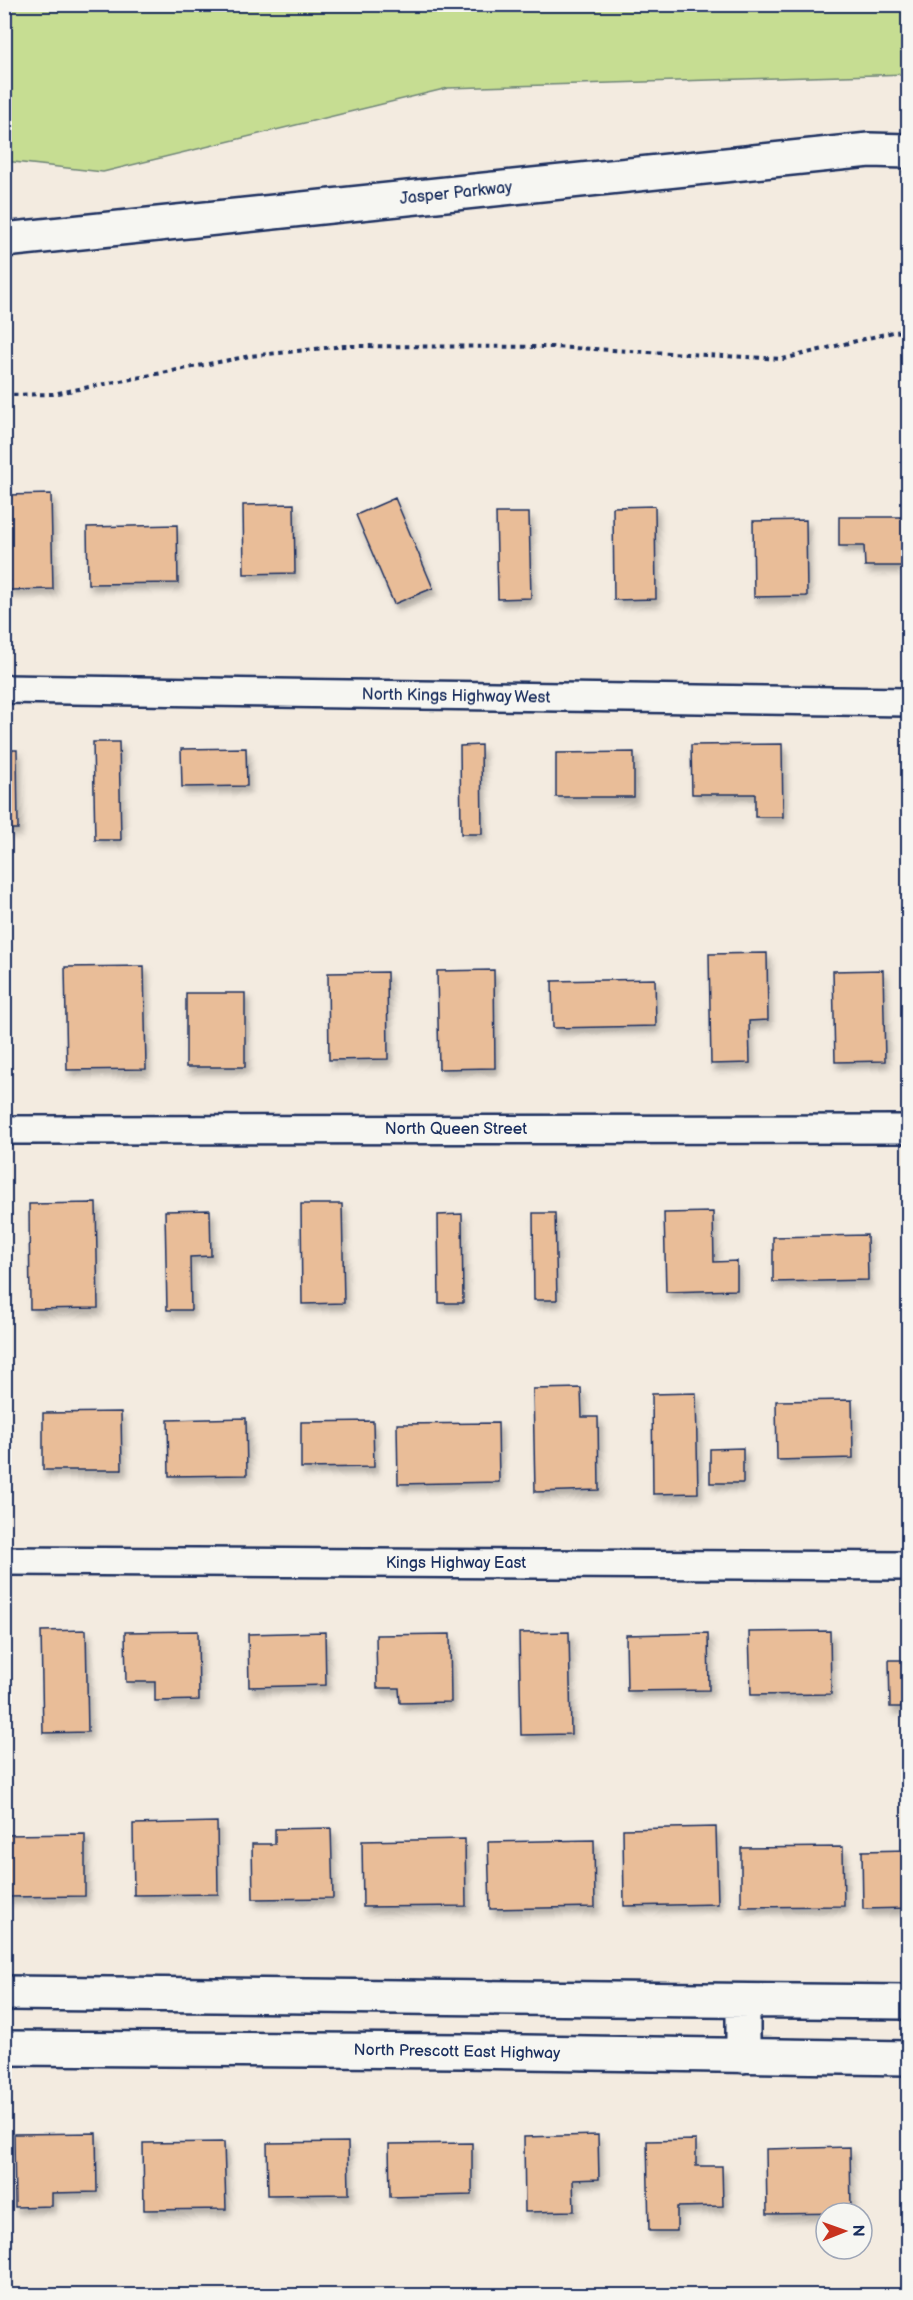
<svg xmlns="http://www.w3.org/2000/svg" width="913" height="2300" font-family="'Balsamiq Sans',sans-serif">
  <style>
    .green { fill: #c6dd92; stroke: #708678; stroke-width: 1.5 }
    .building { fill: #e9bd98; stroke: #1b2f5e; stroke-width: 1.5; filter: url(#shadow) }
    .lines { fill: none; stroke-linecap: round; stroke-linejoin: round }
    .minor-casing { stroke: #1b2f5e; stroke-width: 32 }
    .tertiary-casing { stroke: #1b2f5e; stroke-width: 38 }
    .secondary-casing { stroke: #1b2f5e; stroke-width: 38 }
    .path { stroke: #1b2f5e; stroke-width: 4; stroke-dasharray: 4.5 4.5; stroke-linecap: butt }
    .minor { stroke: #f6f6f2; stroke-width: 27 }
    .tertiary { stroke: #f6f6f2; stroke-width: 33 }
    .secondary { stroke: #f6f6f2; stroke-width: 33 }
    .labels { text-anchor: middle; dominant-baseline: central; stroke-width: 4.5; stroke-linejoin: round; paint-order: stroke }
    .street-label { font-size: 16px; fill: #1b2f5e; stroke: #f6f6f2 }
  </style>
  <defs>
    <filter id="shadow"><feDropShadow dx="3.5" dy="6" stdDeviation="3" flood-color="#0004"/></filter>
  </defs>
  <rect width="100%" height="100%" fill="#f3ebe0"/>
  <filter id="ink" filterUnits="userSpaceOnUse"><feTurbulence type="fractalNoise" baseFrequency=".0167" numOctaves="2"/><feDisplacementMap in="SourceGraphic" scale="12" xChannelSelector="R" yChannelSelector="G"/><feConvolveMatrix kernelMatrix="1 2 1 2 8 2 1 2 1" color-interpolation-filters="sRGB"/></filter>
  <g filter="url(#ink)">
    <path class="green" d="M5 4 908 5V74L448 88 103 172 5 161Z"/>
    <path class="building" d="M51 494 53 589 9 590 7 495Z
      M395 498 433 588 394 604 356 515Z
      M294 504 295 573 244 574 243 505Z
      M655 506 656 599 614 600 613 507Z
      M496 513H529L531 598 498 599Z
      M839 517H908V566H865L864 546H839Z
      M806 520 807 596 754 597 753 521Z
      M177 525 178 583 88 584 87 527Z
      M93 742H119L121 840H95Z
      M782 744 783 817H755V794H692L691 745Z
      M481 745 482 834H461L460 746Z
      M246 748 247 786 182 787 181 749Z
      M4 750H17L18 829H4Z
      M634 752V797H556V753Z
      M767 953 768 1020 749 1021 750 1063 711 1064 709 954Z
      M144 966 146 1069 67 1070 65 967Z
      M494 970 495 1068 439 1069 437 971Z
      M883 970 885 1061 835 1062 833 971Z
      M387 972 388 1059 329 1060 328 973Z
      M655 979 656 1026 553 1028 552 981Z
      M186 993H245V1067H186Z
      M96 1203 98 1308 30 1309 29 1204Z
      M301 1204H342L344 1303 302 1304Z
      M210 1210 211 1256 190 1257 191 1310H167L165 1211Z
      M713 1212 714 1262 737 1261V1290L666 1292 664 1213Z
      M533 1213H555L557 1300H534Z
      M462 1214 463 1303H439L438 1215Z
      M867 1235 868 1280 773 1282V1237Z
      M581 1388 582 1417H598L599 1490 535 1492 533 1389Z
      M696 1393 698 1493 653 1494 652 1394Z
      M852 1400 853 1458 777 1460 776 1401Z
      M121 1412 122 1470H43V1413Z
      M246 1418 247 1475 169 1476 168 1420Z
      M373 1421 374 1467 301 1468V1422Z
      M498 1423 499 1482 398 1484 397 1424Z
      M743 1448V1483H710V1449Z
      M86 1630 88 1732 43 1733 41 1631Z
      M198 1631 199 1700 155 1701V1682H126L125 1632Z
      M830 1631 831 1694 751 1695 749 1632Z
      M325 1632 326 1685 249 1687 248 1634Z
      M569 1632 571 1734 521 1735 519 1633Z
      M708 1633 709 1690 627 1691 626 1635Z
      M450 1634 451 1702 400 1703 399 1688H377L376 1635Z
      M889 1660H908V1707H890Z
      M217 1822 218 1894 134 1895 133 1824Z
      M716 1827 718 1904 624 1906 623 1829Z
      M331 1828 333 1898 253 1899 252 1844H275V1829Z
      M85 1834V1896L5 1897 4 1835Z
      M465 1839 466 1906 363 1907 362 1841Z
      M594 1840 595 1907 490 1909 488 1842Z
      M843 1847 844 1906 741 1907V1848Z
      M908 1850V1908L863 1909 862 1851Z
      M96 2133 97 2192 52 2193V2206L15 2207 14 2134Z
      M598 2135 599 2179 573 2180 574 2211 525 2212 524 2137Z
      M696 2140V2166H722L723 2206 677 2207V2231H649L647 2141Z
      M224 2142 226 2209 144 2210 143 2143Z
      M348 2142 349 2194 268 2195 267 2143Z
      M472 2143V2195L390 2197 389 2144Z
      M904 2146H908V2203H905Z
      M850 2147 851 2213 767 2214 766 2149Z"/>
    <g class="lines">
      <g class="minor-casing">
        <path id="minor" d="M4 689 908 702
          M4 1130 908 1129
          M4 1561 908 1566"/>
      </g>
      <g class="tertiary-casing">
        <path id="tertiary" d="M4 1993 908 2002
          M743 2001V2056
          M4 2048 463 2051 908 2058"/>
      </g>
      <g class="secondary-casing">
        <path id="secondary" d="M4 240 869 150 908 151"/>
      </g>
      <path class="path" d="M4 395 53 394 250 356 344 346 554 347 783 359 893 332 908 331"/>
      <use href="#minor" class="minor"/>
      <use href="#tertiary" class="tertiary"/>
      <use href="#secondary" class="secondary"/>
    </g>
  </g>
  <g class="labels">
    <g class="street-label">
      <text transform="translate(456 193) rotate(-6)">Jasper Parkway</text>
      <text transform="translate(456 696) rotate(1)">North Kings Highway West</text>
      <text x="456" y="1129">North Queen Street</text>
      <text x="456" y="1563">Kings Highway East</text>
      <text transform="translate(457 2052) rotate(1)">North Prescott East Highway</text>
    </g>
  </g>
  <rect width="913" height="2300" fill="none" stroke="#f6f6f2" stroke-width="24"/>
  <rect x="12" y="12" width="889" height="2276" fill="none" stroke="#1b2f5e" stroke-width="2" filter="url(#ink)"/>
  <g transform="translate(844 2231) rotate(89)"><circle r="28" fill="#f6f6f2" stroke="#9ea6b7" stroke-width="1.5"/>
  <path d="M0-4.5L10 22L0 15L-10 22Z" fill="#c8321e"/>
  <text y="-9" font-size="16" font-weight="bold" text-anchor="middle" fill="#1b2f5e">N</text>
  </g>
</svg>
